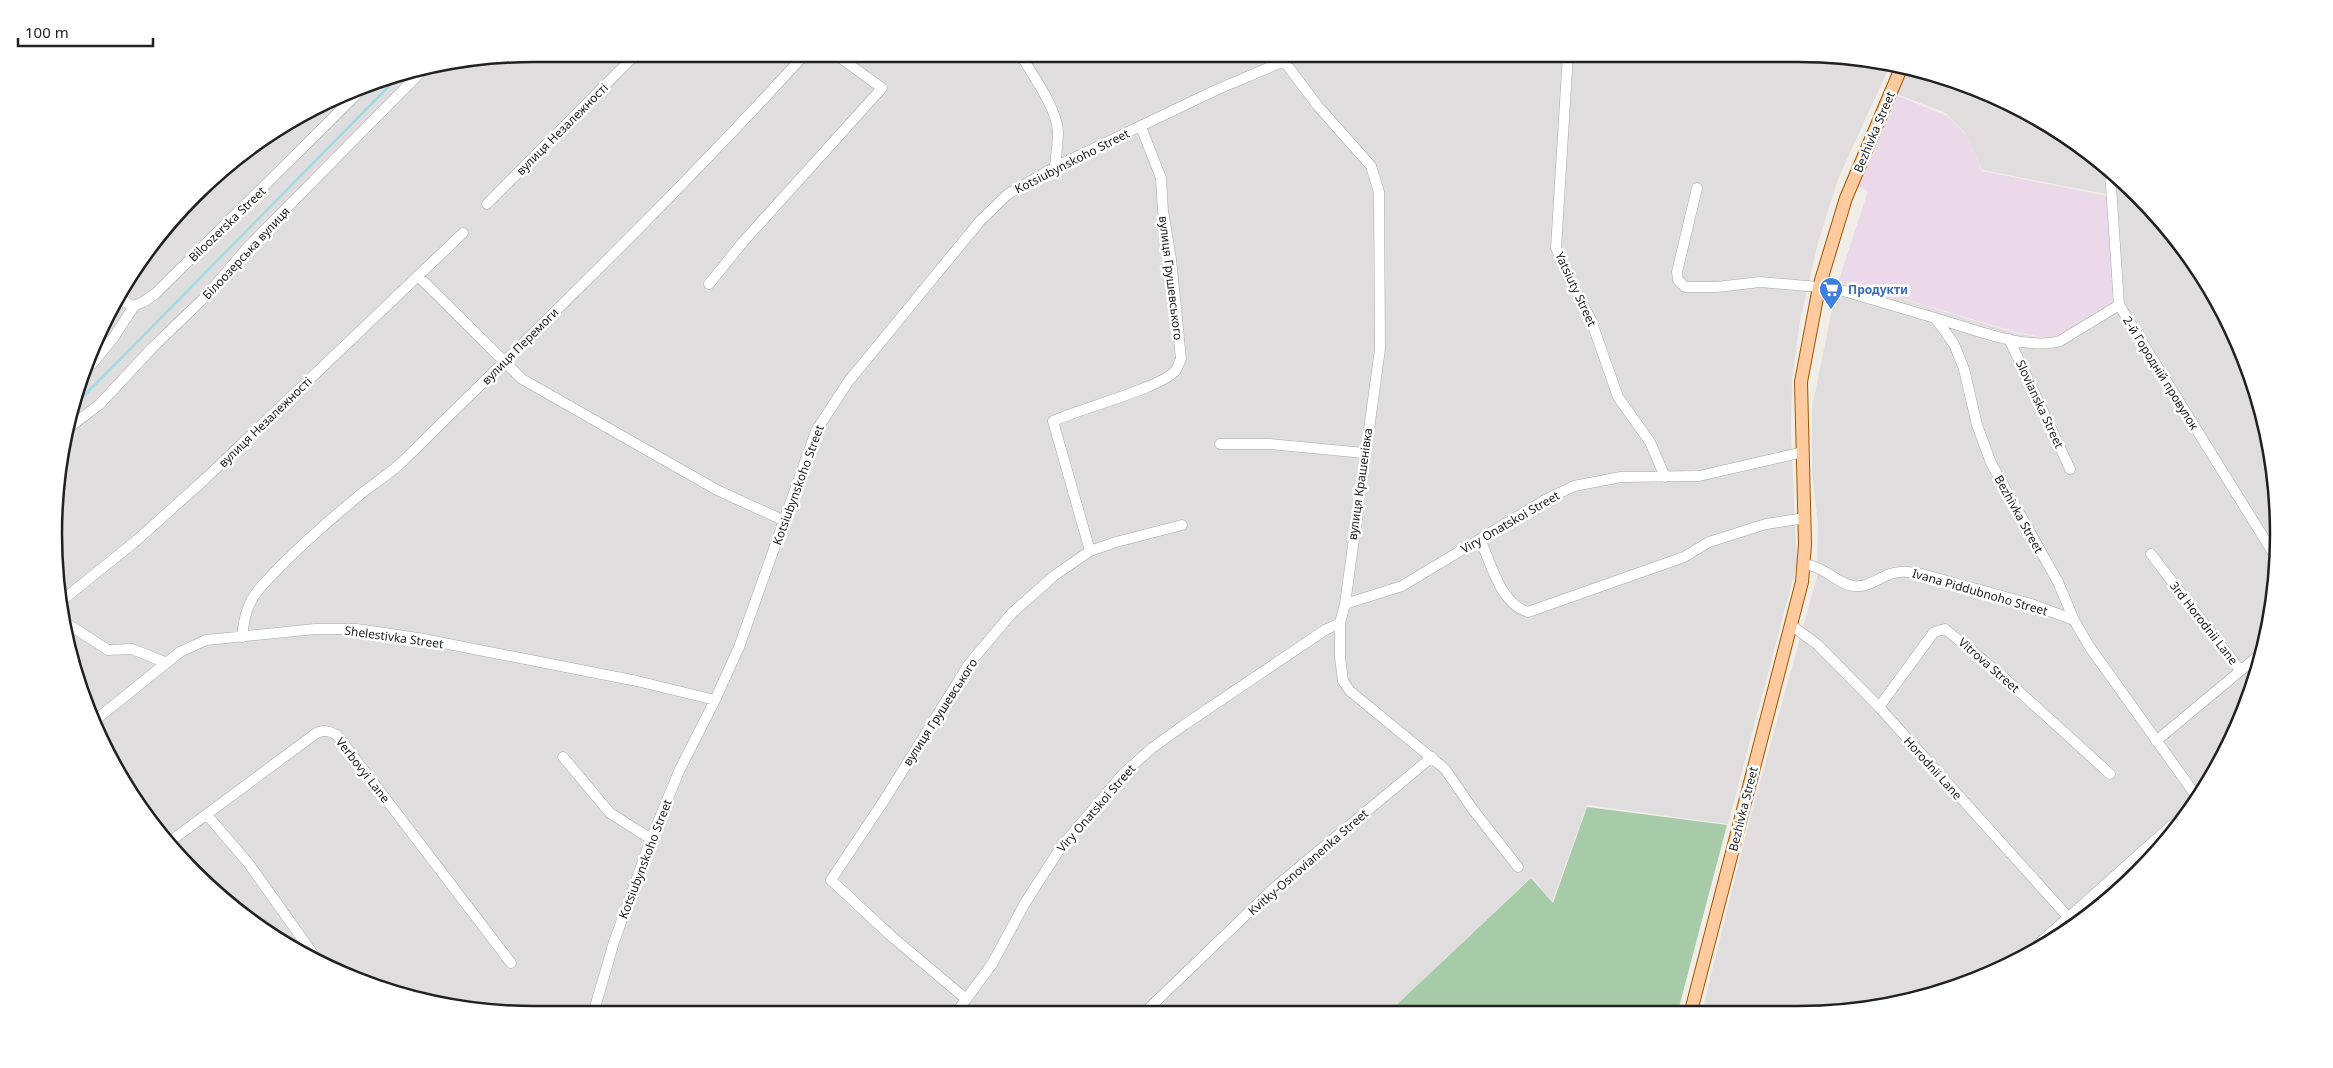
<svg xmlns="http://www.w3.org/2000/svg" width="2333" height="1068" font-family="'Noto Sans',sans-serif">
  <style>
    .residential { fill: #dfddde }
    .industrial { fill: #ebd8e9 }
    .cemetery { fill: #a7cba8 }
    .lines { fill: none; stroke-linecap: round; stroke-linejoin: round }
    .stream { stroke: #a5dae1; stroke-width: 2.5 }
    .minor-casing { stroke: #a8a8a8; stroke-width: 11 }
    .major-casing { stroke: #9d5700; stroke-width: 14 }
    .minor { stroke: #fff; stroke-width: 10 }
    .major { stroke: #ffca9e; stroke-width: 12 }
    .labels { text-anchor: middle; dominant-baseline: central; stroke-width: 5; stroke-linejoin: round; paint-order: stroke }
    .street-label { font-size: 12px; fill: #212121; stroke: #fff }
    .shop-label { font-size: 12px; font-weight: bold; fill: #366cbe; stroke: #fff; text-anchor: start }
    .rim { fill: none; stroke: #212121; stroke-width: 2.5 }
  </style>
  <rect width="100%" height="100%" fill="#f1ede7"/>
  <path class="residential" d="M534 54H1799L1891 63 1838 179 1818 243 1800 320 1792 379 1791 434 1797 564 1728 824 1587 805 1552 902 1532 876 1389 1012 534 1014 440 1005 350 978 218 895 118 774 79 689 58 597 63 441 118 294 218 173 294 118 379 79Z
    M1909 68 1983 90 2066 135 2138 194 2198 267 2243 350 2270 440 2279 534 2270 627 2243 718 2180 826 2092 915 1983 978 1862 1010 1702 1011 1749 822 1817 577 1818 523 1812 473V408L1838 280 2015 333 2050 339 2111 195 1982 170 1965 133 1946 113 1897 94Z"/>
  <path class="industrial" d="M1898 96 1947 116 1966 135 1982 171 2111 197 2117 299 2065 334 2051 339 2016 332 1839 280 1868 191 1859 186Z"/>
  <path class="cemetery" d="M1587 807 1727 825 1678 1011 1389 1012 1531 878 1553 903Z"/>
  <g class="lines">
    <path class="stream" d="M77 403 399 76"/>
    <g class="minor-casing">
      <path id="minor" d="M1020 54C1032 74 1057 108 1058 132 1058 143 1056 156 1055 167
        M1568 54 1556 248 1569 278 1591 320 1618 397 1650 442 1665 477
        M1284 61 1317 105 1371 166 1379 192 1380 349 1345 604 1340 623V657L1343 681 1350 691 1445 769 1474 811 1518 867
        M2110 171 2119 305
        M1697 188 1677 272 1678 280 1685 287H1717L1760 282 1819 287
        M487 204 636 54
        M419 277 522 379 717 490 785 521
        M709 284 743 242 882 88 835 54
        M1820 284 1935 318 1954 344 1964 369 1977 425 1991 463 2058 582 2074 620 2089 646 2197 797
        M118 295 127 303 134 306
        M1935 318C1970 328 2025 351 2060 341L2119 305 2277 559
        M2009 339 2070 469
        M92 364 114 337 134 306 143 302 155 294 366 85
        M67 429 100 404 152 348 205 297 247 248 420 73
        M1220 444H1269L1364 453
        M1480 539C1491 563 1500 604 1528 612L1684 557 1709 542 1766 524 1805 518
        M1090 551 1116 542 1182 525
        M2151 554 2240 670
        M1804 564C1826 567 1839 585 1854 586 1867 588 1879 578 1890 574 1901 570 1911 572 1922 574L2031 604 2074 620
        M59 603 137 540 205 479 463 233
        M1345 604 1402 586 1545 500 1574 486 1621 477 1699 476 1803 452
        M63 621 108 650 132 649 167 663
        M1791 625 1818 645 1879 707 2069 918
        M242 637C244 618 247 603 260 588 290 554 327 522 362 493 375 483 389 474 401 463 538 328 676 196 805 54
        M1879 707 1934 632 1945 629 2000 674 2110 774
        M94 721 180 652 206 640 315 629H357L418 638 637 681 715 700
        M2156 741 2263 652
        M563 757 610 813 651 839
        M207 815 249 864 313 954
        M172 840 315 734C323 729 329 731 337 735L511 963
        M2035 947 2190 809
        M966 999 890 935 831 880 885 799 969 664 1012 613 1055 575 1090 551 1053 421C1078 409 1162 388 1176 370 1178 367 1179 362 1181 359L1171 259 1163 211 1161 178 1141 127
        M1145 1012 1274 888 1432 757
        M956 1013 992 964 1025 903 1061 847 1123 774 1152 748 1184 725 1325 630 1340 623
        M593 1014 614 942 651 839 680 769 715 700 739 647 816 431 848 382 980 221 1008 194 1055 167 1216 90 1301 54"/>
    </g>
    <g class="major-casing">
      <path id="major" d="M1691 1011 1802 582 1805 544 1801 382 1819 287 1846 198 1902 66"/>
    </g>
    <use href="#minor" class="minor"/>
    <use href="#major" class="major"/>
  </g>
  <defs>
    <g id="supermarket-pin" transform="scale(1.25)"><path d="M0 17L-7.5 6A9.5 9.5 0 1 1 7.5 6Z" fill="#3f7fe0" stroke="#fff"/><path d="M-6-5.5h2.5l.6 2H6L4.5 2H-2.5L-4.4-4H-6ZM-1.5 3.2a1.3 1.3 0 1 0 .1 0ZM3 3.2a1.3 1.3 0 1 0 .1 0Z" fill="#fff"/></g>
  </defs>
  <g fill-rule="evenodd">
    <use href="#supermarket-pin" x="1831" y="289"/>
  </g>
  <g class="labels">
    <g class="street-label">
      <text transform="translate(562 129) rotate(-45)">вулиця Незалежності</text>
      <text transform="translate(1874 132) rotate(-67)">Bezhivka Street</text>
      <text transform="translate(1072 161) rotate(-27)">Kotsiubynskoho Street</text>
      <text transform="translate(227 224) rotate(-44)">Biloozerska Street</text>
      <text transform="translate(246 253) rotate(-47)">Білоозерська вулиця</text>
      <text transform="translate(1171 278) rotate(83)">вулиця Грушевського</text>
      <text transform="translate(1576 289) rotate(65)">Yatsiuty Street</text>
      <text transform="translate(520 346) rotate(-45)">вулиця Перемоги</text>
      <text transform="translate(2161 373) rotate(58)">2-й Городній провулок</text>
      <text transform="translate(2040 404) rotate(65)">Slovianska Street</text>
      <text transform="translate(265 422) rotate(-44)">вулиця Незалежності</text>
      <text transform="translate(1360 484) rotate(-82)">вулиця Крашенівка</text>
      <text transform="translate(798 485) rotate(-70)">Kotsiubynskoho Street</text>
      <text transform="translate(2019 514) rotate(61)">Bezhivka Street</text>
      <text transform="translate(1510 522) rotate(-30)">Viry Onatskoi Street</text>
      <text transform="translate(1980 592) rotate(16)">Ivana Piddubnoho Street</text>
      <text transform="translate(2204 623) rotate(52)">3rd Horodnii Lane</text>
      <text transform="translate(394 637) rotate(8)">Shelestivka Street</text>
      <text transform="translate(1989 665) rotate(41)">Vitrova Street</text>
      <text transform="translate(940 712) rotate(-57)">вулиця Грушевського</text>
      <text transform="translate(1933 768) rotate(48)">Horodnii Lane</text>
      <text transform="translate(363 770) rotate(52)">Verbovyi Lane</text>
      <text transform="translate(1096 808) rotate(-49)">Viry Onatskoi Street</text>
      <text transform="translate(1743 809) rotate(-76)">Bezhivka Street</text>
      <text transform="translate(645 859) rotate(-69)">Kotsiubynskoho Street</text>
      <text transform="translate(1308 862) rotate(-41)">Kvitky-Osnovianenka Street</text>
    </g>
    <g class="shop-label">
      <text x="1848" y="289">Продукти</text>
    </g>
  </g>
  <path d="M0 0H2333V1068H0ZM534 62H1798A472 472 0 0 1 2270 534V534A472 472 0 0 1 1798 1006H534A472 472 0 0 1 62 534V534A472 472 0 0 1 534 62Z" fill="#fff" fill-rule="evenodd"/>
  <path class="rim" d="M534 62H1798A472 472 0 0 1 2270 534V534A472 472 0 0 1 1798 1006H534A472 472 0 0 1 62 534V534A472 472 0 0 1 534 62Z"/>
  <path d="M18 38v8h135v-8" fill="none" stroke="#212121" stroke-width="2.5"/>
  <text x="25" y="38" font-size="15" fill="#212121" stroke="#ffffff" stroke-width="4" paint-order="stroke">100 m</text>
</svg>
